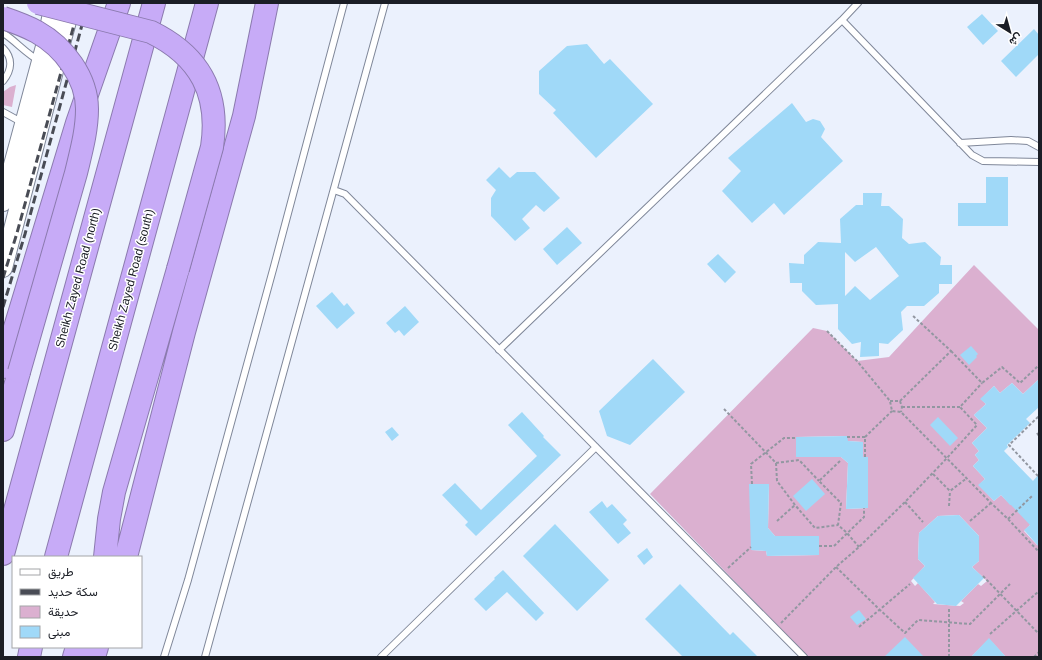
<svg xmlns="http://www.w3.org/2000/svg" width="1042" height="660" font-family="Helvetica,Vazirmatn,sans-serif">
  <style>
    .green { fill: #dbb0d0; fill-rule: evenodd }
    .building { fill: #a0d9f8; fill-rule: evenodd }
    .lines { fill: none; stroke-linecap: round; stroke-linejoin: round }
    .lane-casing { stroke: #7f8799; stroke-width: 8 }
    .secondary-casing { stroke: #7f8799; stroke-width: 20 }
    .highway-casing { stroke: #8b7aae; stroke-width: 24 }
    .path { stroke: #9297a1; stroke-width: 2; stroke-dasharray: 3 2; stroke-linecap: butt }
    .lane { stroke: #fff; stroke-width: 6 }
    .secondary { stroke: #fff; stroke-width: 18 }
    .highway { stroke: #c7abf7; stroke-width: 22 }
    .rail { stroke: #494c55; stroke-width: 3; stroke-dasharray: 8 4; stroke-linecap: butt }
    .highway-bridge-casing { stroke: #8b7aae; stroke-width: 24; stroke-linecap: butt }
    .highway-bridge { stroke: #c7abf7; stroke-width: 22 }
    .labels { text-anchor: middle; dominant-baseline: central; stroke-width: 3; stroke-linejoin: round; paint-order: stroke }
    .street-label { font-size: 12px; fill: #1b1e26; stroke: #fff }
  </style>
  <rect width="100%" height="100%" fill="#ebf1fd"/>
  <path class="green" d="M16 85 12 107 3 105V92L10 87Z
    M974 265 1039 330V379L1023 394 1012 383 1000 393 994 386 981 399 986 404 974 415 987 428 972 443 979 451 975 455 979 460 973 466 985 479 979 485 994 501 1001 495 1011 505 1027 491 1030 525 1024 531 1037 545 1039 544V657H1006L989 639 971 657H808L650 494 813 328 827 331 857 361 889 357ZM847 436V441L863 442V457H868V508L846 509 848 463 841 457H796V437ZM769 484 768 528 775 536H819V555L767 556 766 551 751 550ZM959 515 979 536V561L972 567 987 581 981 586 978 584 961 601 964 603 960 606 933 604 935 602 918 583 915 586 911 581 925 566 918 559 919 533 938 516Z"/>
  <path class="building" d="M982 14 998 31 983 45 967 27Z
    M1034 29 1039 35V54L1016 77 1001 61Z
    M587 44 604 64 610 59 653 104 596 158 553 113 556 110 539 94V71L567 46Z
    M792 103 806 122 813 119 820 121 825 129 821 137 843 161 784 215 774 203 752 223 722 191 741 171 728 158Z
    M499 167 510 178 517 172H535L560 198 544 212 536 205 522 219 530 228 515 241 491 216V198L496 190 486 180Z
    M986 177H1008V226H958V203H986Z
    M863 193H882L881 206H889L903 219 902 238 909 244 925 242 941 257 940 265H952V284H939V293L924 306H907L901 312 903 330 888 344 879 343V356L860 357 861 342 852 344 838 329V304L816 305 802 291V283H790L789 263 804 264V255L818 242 841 243 840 219 856 205H863ZM876 247 899 276 870 300 855 286 845 296V252L855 262Z
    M567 227 582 243 557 265 543 249Z
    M718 254 736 272 725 283 707 264Z
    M332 292 344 306 347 303 355 313 337 329 316 306Z
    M405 306 419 322 404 336 399 330 395 333 386 323Z
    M971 346 978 354 976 356 977 357 969 365 960 355Z
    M653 359 685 392 630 445 607 436 599 411Z
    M1039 379V407L1026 419 1030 423 1007 445 1008 447 1004 451 1033 481 1039 474V547L1024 530 1030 525 1011 505H1010L1001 495 994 501 978 485 985 479 973 466 979 460 975 455 979 451 972 443 987 428 974 415 986 404 980 399 994 386 1000 393 1012 383 1023 394Z
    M522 412 544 436 543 437 561 455 476 536 465 525 468 522 442 495 455 483 481 510 537 456 508 425Z
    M938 417 958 438 950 446 930 425Z
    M392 427 399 435 392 441 385 432Z
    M847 436 848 441 863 442V457H868V508L846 509 848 463 841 457H796V437Z
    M812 479 825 494 806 511 793 496Z
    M749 484H769L768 528 775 536H819V555L767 556 766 551 751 550Z
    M602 501 607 508 612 504 627 520 623 524 631 533 618 544 589 512Z
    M959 515 979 536V561L972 567 984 578 956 606 937 604 913 578 925 566 918 559 919 533 938 516Z
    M555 524 609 580 577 611 523 556Z
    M647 548 653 557 644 565 637 556Z
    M503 570 544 613 536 621 507 592 486 611 474 599 495 579 494 578Z
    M680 584 730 635 733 632 758 657H683L645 619Z
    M859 610 866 619 857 625 850 617Z
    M905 637 924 657H884Z
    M989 638 1006 657H971Z"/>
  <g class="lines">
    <g class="lane-casing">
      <path id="lane" d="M842 20 972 155 983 161 1039 162
        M3 33C16 41 26 54 40 61
        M3 48C13 58 12 70 3 81
        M3 112 23 123
        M960 143 1011 140 1028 141 1039 147
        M334 190 345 194 804 657
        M499 350 842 20 858 3
        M164 657 188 580 274 266 344 3
        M205 657 385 3
        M381 657 596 447"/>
    </g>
    <g class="secondary-casing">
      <path id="secondary" d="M3 202 47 39 54 3
        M3 268 63 36 72 3"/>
    </g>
    <g class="highway-casing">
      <path id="highway" d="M3 367 77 123 119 3
        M3 430 19 372
        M3 554 154 3
        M56 557 207 3
        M105 557 109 519 114 492 178 269
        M126 557 184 332 244 116 267 3
        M29 657 31 647
        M74 657 77 647
        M94 657 97 647"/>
    </g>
    <path class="path" d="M827 331 857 361 890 401 892 411 901 412 991 503 1008 519 1039 552
      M951 351 982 383 1002 367 1020 383 1039 365
      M890 401H900L951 351 912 315
      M900 401 902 407 901 412
      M902 407H960
      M724 409 776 463 777 481 795 505 815 528 838 525
      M1037 433 1039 436
      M847 437H865
      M865 457V437L892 411
      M840 461 819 481 841 503 838 525 847 533 859 547
      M776 463 799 460 819 481
      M933 474 950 491 967 478
      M1038 476 1009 445 1039 416
      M752 484 751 464 784 438H796
      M905 502 923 522
      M949 506 950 491
      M1008 519 1032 496
      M777 521 795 505
      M970 521 991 503
      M819 546H834L864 517V508
      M836 567 880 610 905 633 918 620 970 624 1010 584
      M728 568 751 547
      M983 576 1039 634
      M781 623 836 567 859 547 905 502 947 458 977 425 960 407 982 383
      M859 627 910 584
      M990 634 1039 591
      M949 657V609
      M1034 657 1039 652"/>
    <use href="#lane" class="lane"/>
    <use href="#secondary" class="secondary"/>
    <use href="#highway" class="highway"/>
    <path class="rail" d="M3 278 17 233 80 3
      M3 307 25 234 88 3"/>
    <g class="highway-bridge-casing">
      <path id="highway-bridge" d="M38 3 151 32C200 56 220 94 212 147L178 269
        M3 18C15 22 26 26 37 32 64 47 87 78 87 109 87 131 81 152 76 173L19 372"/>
    </g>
    <use href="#highway-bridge" class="highway-bridge"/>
  </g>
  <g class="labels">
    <g class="street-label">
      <text transform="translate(78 278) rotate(-75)">Sheikh Zayed Road (north)</text>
      <text transform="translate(131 280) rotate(-75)">Sheikh Zayed Road (south)</text>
    </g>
  </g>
  <rect width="1042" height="660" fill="none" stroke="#1b1e26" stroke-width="8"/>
  <rect x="12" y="556" width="130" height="92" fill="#ffffff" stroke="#a4a5a8"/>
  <rect x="20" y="569" width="20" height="6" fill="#ffffff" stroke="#a4a5a8"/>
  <text x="48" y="576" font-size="12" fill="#1b1e26">طريق</text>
  <rect x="20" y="589" width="20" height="6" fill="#494c55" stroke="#a4a5a8"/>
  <text x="48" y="596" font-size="12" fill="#1b1e26">سكة حديد</text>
  <rect x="20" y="606" width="20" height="12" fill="#dbb0d0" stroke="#a4a5a8"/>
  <text x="48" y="616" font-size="12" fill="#1b1e26">حديقة</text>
  <rect x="20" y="626" width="20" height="12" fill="#a0d9f8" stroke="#a4a5a8"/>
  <text x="48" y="636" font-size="12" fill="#1b1e26">مبنى</text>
  <g transform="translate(1010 32) rotate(143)" stroke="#ffffff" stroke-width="3" paint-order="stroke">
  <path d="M0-3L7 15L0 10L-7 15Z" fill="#1b1e26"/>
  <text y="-6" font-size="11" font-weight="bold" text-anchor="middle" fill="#1b1e26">ش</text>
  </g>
</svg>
